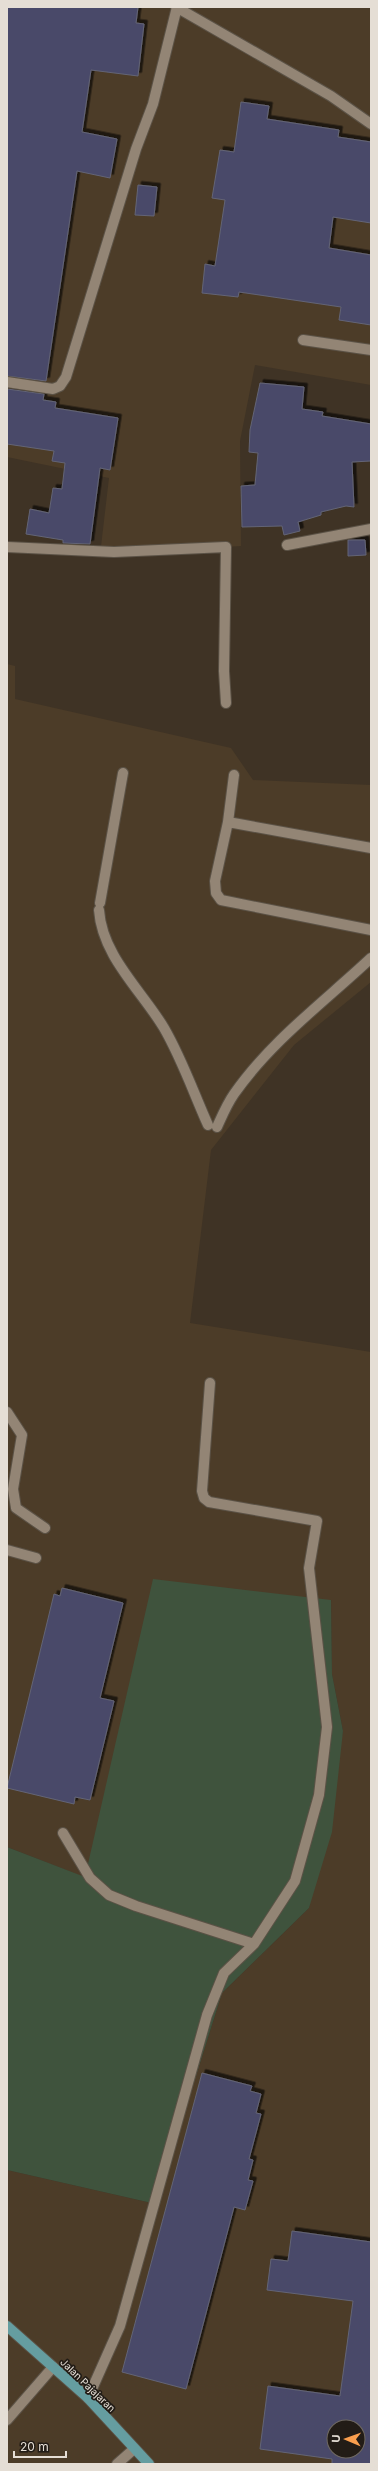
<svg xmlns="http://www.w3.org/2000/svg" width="378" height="2471" font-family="Inter,sans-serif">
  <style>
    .built { fill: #4c3c28; fill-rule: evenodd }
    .green { fill: #3f533d }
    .building { fill: #494a69; stroke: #636476; fill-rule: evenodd; filter: url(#shadow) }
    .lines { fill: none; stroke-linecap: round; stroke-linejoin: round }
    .minor-casing { stroke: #5b5246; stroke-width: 12 }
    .major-casing { stroke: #5b5246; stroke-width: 12 }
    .minor { stroke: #938575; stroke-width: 10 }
    .major { stroke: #659da0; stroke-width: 10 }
    .labels { text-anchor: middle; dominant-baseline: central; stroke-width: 3.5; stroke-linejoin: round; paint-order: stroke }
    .street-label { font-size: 10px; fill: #e5ded5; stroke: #221c16 }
  </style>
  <defs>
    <filter id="shadow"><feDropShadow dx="3.5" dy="-3.5" stdDeviation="0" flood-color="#0009"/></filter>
  </defs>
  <rect width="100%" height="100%" fill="#3f3325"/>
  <path class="built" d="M7 7H371V385L255 365 240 441 241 546 100 555 109 478 7 457Z
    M7 664 15 666V699L231 748 253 780 371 785V982L294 1045 211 1150 190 1323 371 1352V2464H7V2170L156 2204 222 1993 309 1908 343 1731 332 1674 331 1600 84 1877 7 1847ZM334 2427H358V2451H334Z"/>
  <path class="green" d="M153 1579 331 1600 332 1674 343 1731 332 1832 309 1908 222 1993 156 2204 7 2170V1847L85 1877Z"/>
  <path class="building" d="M7 7H138L136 23 144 24 138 76 91 70 82 132 117 139 110 178 77 171 46 381 7 376Z
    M241 102 269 106 267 119 339 130 338 137 371 142V223L333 217 329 248 371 255V325L339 320 341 307 239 292 238 297 202 293 205 264 215 266 225 200 212 198 220 150 234 152Z
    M138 185 157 187 154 216 135 215Z
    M260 383 304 387 302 409 323 412 322 416 371 424V461L352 462 354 507 346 506 321 512V515L298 522 300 531 284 535 282 526 242 527 241 486 255 485 258 453 249 452 250 430Z
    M7 389 44 394 43 400 56 402 55 408 118 418 110 470 100 468 90 544 63 543V540L26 534 30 509 49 513 53 488 62 489 65 463 52 461 54 451 7 444Z
    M348 540H365L366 555 348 556Z
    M62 1588 123 1603 100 1698 114 1701 90 1800 75 1797 74 1804 7 1788 54 1594 60 1596Z
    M202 2073 252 2086 250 2091 261 2094 256 2113 261 2114 249 2159 253 2160 248 2180 253 2181 245 2210 234 2207 186 2389 122 2372Z
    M292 2231 371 2242V2464H332V2459L260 2449 268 2386 340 2396 353 2301 267 2290 271 2259 288 2261ZM334 2427H358V2451H334Z"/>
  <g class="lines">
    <g class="minor-casing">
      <path id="minor" d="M176 7 331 96 371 124
        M303 340 371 350
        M7 382 53 389 60 386 66 377 136 149 153 104 177 7
        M287 545 371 529
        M7 547 114 552 226 547 224 671 226 703
        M234 775 228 822 215 881 216 893 221 900 371 930
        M228 822 371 848
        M100 903 123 773
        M99 910C102 956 142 991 164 1028 182 1059 194 1094 208 1125
        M217 1127C222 1116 227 1104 234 1094 271 1041 324 1002 371 958
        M7 1412 22 1435 13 1489 16 1508 45 1528
        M7 1550 36 1558
        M63 1833 90 1878 109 1895 136 1906 254 1944
        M88 2398 120 2326 207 2015 224 1973 254 1944 295 1881 319 1795 327 1727 309 1568 317 1521 209 1502 204 1498 202 1491 210 1383
        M7 2420 53 2367
        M117 2464 134 2449"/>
    </g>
    <g class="major-casing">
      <path id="major" d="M7 2326 88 2398 149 2464"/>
    </g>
    <use href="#minor" class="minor"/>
    <use href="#major" class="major"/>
  </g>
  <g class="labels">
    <g class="street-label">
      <text transform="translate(88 2385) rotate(44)">Jalan Pajajaran</text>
    </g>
  </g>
  <rect width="378" height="2471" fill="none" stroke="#e5ded5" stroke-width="16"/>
  <g transform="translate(346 2439) rotate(272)"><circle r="19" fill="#221c16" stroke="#706a62"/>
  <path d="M0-3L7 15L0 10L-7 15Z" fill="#fa9f4e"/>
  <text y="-6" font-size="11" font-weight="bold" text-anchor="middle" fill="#e5ded5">U</text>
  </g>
  <path d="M14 2451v6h52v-6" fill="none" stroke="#e5ded5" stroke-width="2"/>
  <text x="20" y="2451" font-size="12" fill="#e5ded5" stroke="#221c16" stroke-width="3" paint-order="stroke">20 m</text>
</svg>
